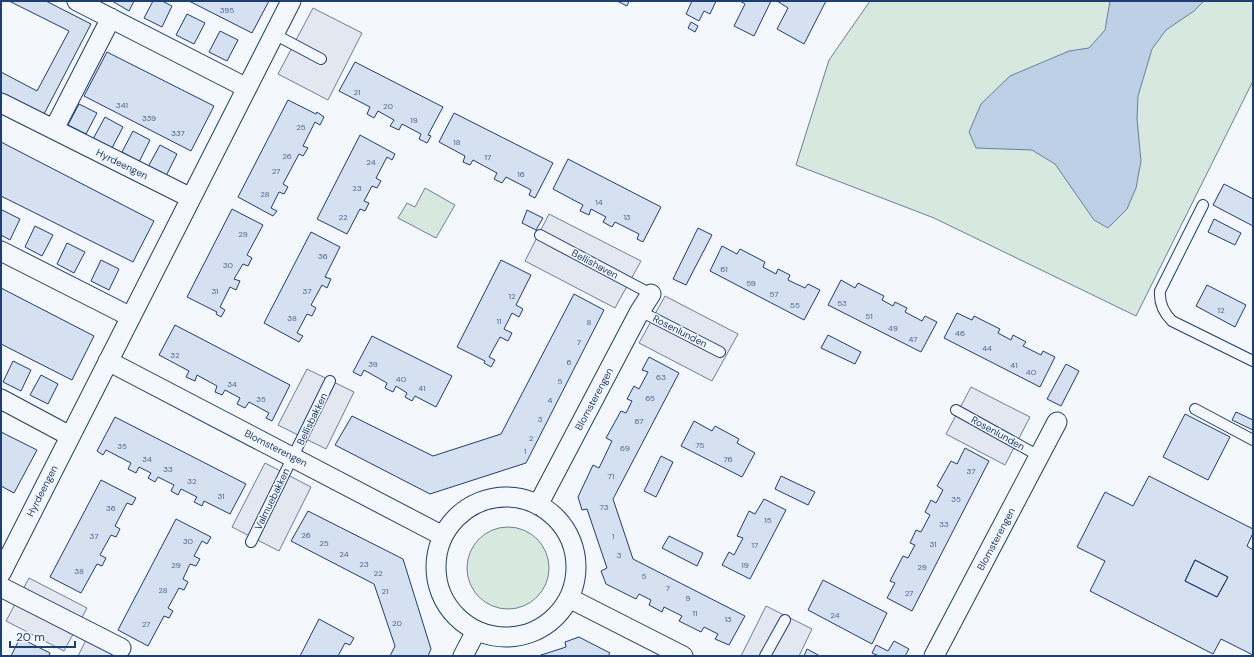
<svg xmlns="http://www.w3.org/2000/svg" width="1254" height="657" font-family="'DM Sans',sans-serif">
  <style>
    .green { fill: #d7e8df; stroke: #687fa3 }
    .parking { fill: #e3e8f0; stroke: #687fa3 }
    .water { fill: #bed0e5; stroke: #687fa3 }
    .building { fill: #d5e0f0; stroke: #1d3f73; fill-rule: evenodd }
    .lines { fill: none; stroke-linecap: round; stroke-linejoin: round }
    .service-casing { stroke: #1d3f73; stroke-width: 12 }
    .minor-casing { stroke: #1d3f73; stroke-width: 21 }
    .service { stroke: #f4f7fb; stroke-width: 10 }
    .minor { stroke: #f4f7fb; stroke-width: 19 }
    .labels { text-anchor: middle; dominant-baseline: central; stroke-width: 3; stroke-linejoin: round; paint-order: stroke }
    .number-label { font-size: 8px; fill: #4b6792 }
    .street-label { font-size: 10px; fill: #1d3f73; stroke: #f4f7fb }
  </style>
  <rect width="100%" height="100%" fill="#f4f7fb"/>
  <path class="green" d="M870 1H1253V81L1136 316 934 218 796 165 829 60Z
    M425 188 455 205 436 238 398 218 407 203 415 207Z
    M467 568a41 41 0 1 1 82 0a41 41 0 1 1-82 0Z"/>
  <path class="parking" d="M313 8 362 33 328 100 278 74Z
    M549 214 641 261 615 308 525 261Z
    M665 296 738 334 712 381 639 343Z
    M307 369 354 392 326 449 278 425Z
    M971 387 1030 417 1005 465 946 434Z
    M265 463 311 487 279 551 232 527Z
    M29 578 87 608 64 651 6 621Z
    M766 606 812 629 799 656H741Z
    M93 626 118 656H78Z"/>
  <path class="water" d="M1110 1H1204L1194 11 1166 30 1152 49 1138 96 1137 119 1141 161 1136 188 1127 209 1108 228 1094 220 1055 164 1032 150 976 148 969 132 981 104 1010 76 1069 51 1089 48 1105 30Z"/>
  <path class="building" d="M9 1H46L91 24 44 114 1 93V72L37 91 69 31Z
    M112 1H134L129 11Z
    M153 1H162L172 6 162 27 144 18Z
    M189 1H269L252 33Z
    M617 1H629L627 6Z
    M692 1H716L710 14 704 11 699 21 686 14Z
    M740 1H771L754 36 734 26 745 4Z
    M777 1H826L804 44 777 29 788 8Z
    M187 14 205 23 194 44 176 35Z
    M691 22 698 26 695 32 688 28Z
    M220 31 238 40 227 61 209 52Z
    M107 52 214 106 191 151 84 96Z
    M355 62 443 107 428 135 431 136 427 143 419 139 421 134 402 124 399 130 390 126 394 120 378 111 374 118 367 114 370 107 339 91Z
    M288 100 316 114 317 112 324 117 320 125 315 122 303 146 308 148 303 156 299 154 283 184 288 187 284 194 279 192 271 208 277 211 273 216 238 197Z
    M79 104 97 113 86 134 68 125Z
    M454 113 553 163 535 198 529 195 531 190 506 177 502 183 494 179 497 173 473 160 470 165 463 162 465 156 439 142Z
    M105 117 123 127 112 148 93 139Z
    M133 131 150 140 139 162 122 152Z
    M360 135 395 154 392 160 387 157 376 178 381 181 377 188 372 186 364 201 369 203 365 211 360 209 347 234 317 219Z
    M1 142 154 221 133 262 1 196Z
    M160 145 177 154 166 176 148 167Z
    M568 159 661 207 643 242 637 239 639 234 615 222 612 227 603 222 606 217 591 209 589 215 580 211 583 205 553 189Z
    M1224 184 1253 199V226L1213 205Z
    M232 209 263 225 247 255 252 258 248 266 243 264 234 279 240 281 236 290 230 287 220 307 225 310 221 317 216 314 217 312 187 297Z
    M2 210 20 219 10 240 1 235V212Z
    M527 210 543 218 536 230 522 223Z
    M1214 219 1241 233 1235 245 1208 232Z
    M35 226 53 235 42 256 25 247Z
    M698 228 712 235 686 285 673 279Z
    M311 232 340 247 325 277 331 279 327 288 322 285 311 305 316 308 312 316 307 314 297 333 303 336 299 342 264 323Z
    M67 243 85 252 74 273 57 264Z
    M722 246 737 254 740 249 765 262 763 267 776 274 778 269 790 275 788 280 805 288 808 284 820 290 804 320 710 271Z
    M101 260 119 269 109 290 91 281Z
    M501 260 531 275 516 305 523 309 519 317 512 313 504 329 512 333 508 341 500 337 489 357 495 360 491 367 484 363 485 361 457 347Z
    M841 280 855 288 858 283 884 296 882 300 893 306 895 302 907 308 905 312 922 321 925 316 937 322 921 352 828 305Z
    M1207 285 1246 305 1235 327 1196 306Z
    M1 288 94 336 72 380 1 344Z
    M574 294 604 310 526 463 430 494 335 445 352 416 433 456 501 434Z
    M957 313 972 320 974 316 1000 329 998 333 1011 340 1013 335 1026 342 1023 346 1041 355 1043 351 1055 357 1040 387 944 338Z
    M175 325 290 385 272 421 266 418 269 413 249 402 245 408 237 404 240 398 225 390 222 395 215 392 217 386 197 375 195 381 186 377 189 371 159 355Z
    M828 335 861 352 855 364 821 348Z
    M372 336 452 376 436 407 415 396 412 401 405 397 407 393 396 386 393 392 385 388 387 383 364 370 361 376 353 372Z
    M649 357 679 373 613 499 633 559 745 616 729 645 715 639 718 634 704 627 701 632 679 621 682 616 664 607 662 612 649 605 651 600 639 594 636 599 606 584 601 571 607 568 587 509 582 510 578 497 593 465 599 468 612 441 606 438 621 411 626 413 632 401 627 399 634 386 639 389 648 372 642 370Z
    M13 361 31 370 21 391 3 382Z
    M1066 364 1079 371 1061 406 1047 399Z
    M41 375 58 384 48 404 30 395Z
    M1236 412 1253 420V430L1232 420Z
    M1185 414 1230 437 1208 480 1163 457Z
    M115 417 246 484 230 514 204 501 202 506 194 502 197 497 181 489 178 495 171 491 174 485 158 477 155 482 148 478 151 473 139 467 136 473 128 469 131 463 106 450 103 455 97 451Z
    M694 421 712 431 715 426 739 439 737 443 755 453 742 477 681 446Z
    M1 432 37 450 14 493 1 486Z
    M965 448 989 461 912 611 887 598 895 583 890 581 903 556 908 558 915 545 910 543 916 530 921 532 930 515 925 512 931 500 936 503 943 490 937 486 951 461 957 464Z
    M661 456 673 462 656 497 644 491Z
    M781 476 815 492 808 505 775 489Z
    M1149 476 1253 529V533L1247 546 1253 550V655L1221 639 1213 654 1090 591 1105 561 1077 547 1105 492 1133 506ZM1195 560 1228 577 1217 597 1185 581Z
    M101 480 136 498 132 505 127 503 115 526 120 529 116 537 111 535 100 555 106 558 102 566 97 564 81 593 50 577Z
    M764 499 786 510 750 579 722 565 729 552 734 555 743 538 737 536 749 511 755 514Z
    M308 511 403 559 431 649 428 656H390L395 646 374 584 291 541Z
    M176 519 211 537 207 544 202 541 194 556 200 559 196 566 190 564 183 579 188 582 184 590 179 588 168 608 173 611 169 618 164 616 148 646 118 630Z
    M669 536 703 553 697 566 662 548Z
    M1195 560 1228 577 1217 597 1185 581Z
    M823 580 887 613 872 644 808 610Z
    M319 619 354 638 350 645 345 643 338 656H300Z
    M579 637 610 653 608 656H538L566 647 565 642Z
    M20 638 50 653 49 656H11Z
    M894 641 909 649 905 656H879L872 653 876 645 888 651Z
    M807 649 820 656H804Z"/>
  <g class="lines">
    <g class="service-casing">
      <path id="service" d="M274 34 321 59
        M1203 205 1160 291C1159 303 1163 312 1172 321L1253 361
        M540 235 651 294
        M640 311 720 352
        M1195 409 1253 440
        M956 410 1039 456
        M251 542 330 381
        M765 656 785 620"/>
    </g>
    <g class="minor-casing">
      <path id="minor" d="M77 1 247 88
        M1 103 191 198
        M54 129 111 18
        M1 251 131 317
        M108 361 443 536
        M1 399 70 436
        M436 567a70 70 0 1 1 140 0a70 70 0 1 1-140 0Z
        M538 505 640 311 651 294
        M1 573 291 1
        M1 587 121 648
        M569 598 683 656
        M463 656 476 631
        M934 656 1057 422"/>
    </g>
    <use href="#service" class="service"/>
    <use href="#minor" class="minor"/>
  </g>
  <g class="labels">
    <g class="number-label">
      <text x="227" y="10">395</text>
      <text x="357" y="92">21</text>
      <text x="122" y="105">341</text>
      <text x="388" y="106">20</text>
      <text x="149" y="118">339</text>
      <text x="414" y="120">19</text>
      <text x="301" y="127">25</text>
      <text x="178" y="133">337</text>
      <text x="457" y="142">18</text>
      <text x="287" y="156">26</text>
      <text x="488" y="157">17</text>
      <text x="371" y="162">24</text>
      <text x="276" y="171">27</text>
      <text x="521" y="174">16</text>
      <text x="357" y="188">23</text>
      <text x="265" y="194">28</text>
      <text x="599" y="202">14</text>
      <text x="343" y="217">22</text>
      <text x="627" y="217">13</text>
      <text x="243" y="234">29</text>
      <text x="323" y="256">36</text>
      <text x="228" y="265">30</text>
      <text x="724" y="269">61</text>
      <text x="751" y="283">59</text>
      <text x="215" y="291">31</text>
      <text x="307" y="291">37</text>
      <text x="774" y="294">57</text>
      <text x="512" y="296">12</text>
      <text x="842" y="303">53</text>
      <text x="795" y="305">55</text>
      <text x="1221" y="310">12</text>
      <text x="869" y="316">51</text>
      <text x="292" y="318">38</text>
      <text x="499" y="321">11</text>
      <text x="589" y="322">8</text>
      <text x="893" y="328">49</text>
      <text x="960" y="333">46</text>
      <text x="913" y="339">47</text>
      <text x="579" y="342">7</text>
      <text x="987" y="348">44</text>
      <text x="175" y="355">32</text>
      <text x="569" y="362">6</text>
      <text x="373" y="364">39</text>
      <text x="1014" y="365">41</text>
      <text x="1031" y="372">40</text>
      <text x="661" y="377">63</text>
      <text x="401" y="379">40</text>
      <text x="560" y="381">5</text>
      <text x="232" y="384">34</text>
      <text x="422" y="388">41</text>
      <text x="650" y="398">65</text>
      <text x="261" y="399">35</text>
      <text x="550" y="400">4</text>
      <text x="540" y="419">3</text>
      <text x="639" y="421">67</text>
      <text x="531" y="438">2</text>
      <text x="700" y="445">75</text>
      <text x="122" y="446">35</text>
      <text x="625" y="448">69</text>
      <text x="525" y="451">1</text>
      <text x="147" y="459">34</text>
      <text x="728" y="459">76</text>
      <text x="168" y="469">33</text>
      <text x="971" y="471">37</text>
      <text x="611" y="476">71</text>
      <text x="192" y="481">32</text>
      <text x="221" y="496">31</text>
      <text x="956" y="499">35</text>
      <text x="604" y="507">73</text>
      <text x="111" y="508">36</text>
      <text x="768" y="520">15</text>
      <text x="944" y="524">33</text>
      <text x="306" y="535">26</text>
      <text x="94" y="536">37</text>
      <text x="613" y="536">1</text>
      <text x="188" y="541">30</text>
      <text x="324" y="543">25</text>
      <text x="933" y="544">31</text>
      <text x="755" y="545">17</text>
      <text x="344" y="554">24</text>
      <text x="619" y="555">3</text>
      <text x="364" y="564">23</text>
      <text x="176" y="565">29</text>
      <text x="745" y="565">19</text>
      <text x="922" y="567">29</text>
      <text x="79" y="571">38</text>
      <text x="378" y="573">22</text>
      <text x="644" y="576">5</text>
      <text x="668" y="588">7</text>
      <text x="163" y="590">28</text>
      <text x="385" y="591">21</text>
      <text x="909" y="593">27</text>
      <text x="688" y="598">9</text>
      <text x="695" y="613">11</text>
      <text x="835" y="615">24</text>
      <text x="728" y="619">13</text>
      <text x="397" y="623">20</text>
      <text x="146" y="624">27</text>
    </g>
    <g class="street-label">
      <text transform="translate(122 164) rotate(26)">Hyrdeengen</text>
      <text transform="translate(595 264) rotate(28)">Bellishaven</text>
      <text transform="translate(680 331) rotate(27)">Rosenlunden</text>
      <text transform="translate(594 399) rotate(-62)">Blomsterengen</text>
      <text transform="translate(312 419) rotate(-64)">Bellisbakken</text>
      <text transform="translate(998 433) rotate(29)">Rosenlunden</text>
      <text transform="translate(276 448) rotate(27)">Blomsterengen</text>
      <text transform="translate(42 491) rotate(-63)">Hyrdeengen</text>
      <text transform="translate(272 499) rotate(-64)">Valmuebakken</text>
      <text transform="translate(996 539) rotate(-62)">Blomsterengen</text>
    </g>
  </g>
  <rect width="1254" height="657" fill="none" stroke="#1d3f73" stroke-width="4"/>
  <path d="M10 641v6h65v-6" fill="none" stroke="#1d3f73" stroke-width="2"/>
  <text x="16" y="641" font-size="12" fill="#1d3f73" stroke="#f4f7fb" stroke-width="3" paint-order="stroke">20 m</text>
</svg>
